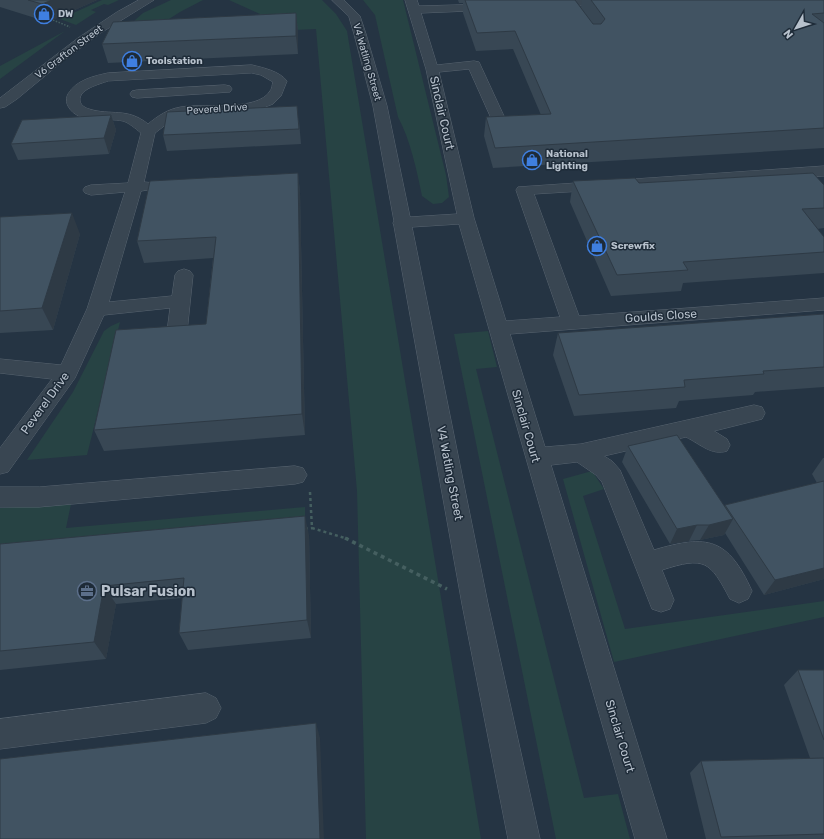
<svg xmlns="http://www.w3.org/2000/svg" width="824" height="839" font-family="Rubik,sans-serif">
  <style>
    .green { fill: #274344 }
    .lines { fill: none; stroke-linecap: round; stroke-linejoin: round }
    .minor-casing { stroke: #586470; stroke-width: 1 }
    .path-far2 { stroke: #455f60; stroke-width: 1.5; stroke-dasharray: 1.5 1.5; stroke-linecap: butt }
    .path-far1 { stroke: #455f60; stroke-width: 2.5; stroke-dasharray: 3 3; stroke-linecap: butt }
    .path { stroke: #455f60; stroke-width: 3.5; stroke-dasharray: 4 4; stroke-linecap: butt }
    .minor { fill: #394652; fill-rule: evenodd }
    .wall { fill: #384754 }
    .shaded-wall { fill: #2e3a45 }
    .building { fill: #415362; stroke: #2e3a45 }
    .labels { text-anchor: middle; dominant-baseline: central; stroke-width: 3; stroke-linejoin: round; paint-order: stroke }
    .far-poi-label { font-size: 10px; font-weight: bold; fill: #b7c1cc; stroke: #1e2b38; text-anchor: start }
    .far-street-label { font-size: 10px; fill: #b7c1cc; stroke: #1e2b38 }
    .street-label { font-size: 12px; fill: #b7c1cc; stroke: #1e2b38 }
    .near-poi-label { font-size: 14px; font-weight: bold; fill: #b7c1cc; stroke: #1e2b38; text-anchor: start }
  </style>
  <rect width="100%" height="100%" fill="#253443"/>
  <path class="green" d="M102 0H119L108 5 104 4 91 10 96 12 76 25 60 19Z
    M171 0H203L180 12 158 26 137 24 135 20 143 13Z
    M229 0H322L336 14 347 31 481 839H366L357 491 316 29 184 35 254 21 260 14Z
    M363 0H403L446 175 449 197 442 203 433 204 422 196C417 171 410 139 398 117L375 15Z
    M65 31 0 79V66Z
    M120 322 87 455 27 460 73 392 104 331 111 326Z
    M488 331 497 367 476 369 584 798 618 794 630 839H556L454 334Z
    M592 471 604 489 583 496 625 629 824 601V617L614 662 563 479Z
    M71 504 66 528 305 507V524L0 552V508Z"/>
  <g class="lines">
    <g class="minor-casing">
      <path id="minor" d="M139 0H154L99 34 63 61 17 99 5 107 0 108V98L78 38 117 12Z
        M332 0H344L360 16 366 34 387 106 410 217 457 214 426 69 405 0H417L419 6 493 4 497 5 499 7 497 9 493 10 421 13 437 65 474 61 479 62 509 127 507 130 502 131 497 130 495 127 469 69 439 72 474 218 506 321 560 317 516 190 518 187 824 166V176L534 194 579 316 824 298V310L510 334 545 447 581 444 754 405 762 407 765 413 762 419 714 431 727 439 730 445 727 451C712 456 700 444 686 437L604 456 612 461 620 470 654 550C708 534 728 538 752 591L748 599 739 603 730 599C710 561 705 556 662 570L674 600 670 609 661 612 652 609 602 482 596 475 577 462 551 465 667 839H635L459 224 412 227 488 604 540 839H508L462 604 394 226 393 223 394 221 373 106 354 34 349 17Z
        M562 0H647L641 3 547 7 543 6 541 4 543 2Z
        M252 65C264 68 279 71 287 81L281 96 273 104 260 109 240 113 183 115 168 123 155 133 144 182 155 183 157 186 155 189 141 191 109 302 172 296 175 275 178 271 184 269 190 271 193 275 187 332 184 337 177 339 170 337 167 332 170 308 104 315 75 378 8 472 0 474V448L52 379 0 373V359L61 365 87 309 125 192 91 195 85 193 83 190 85 187 91 185 128 183 141 133C135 128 129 123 123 121 106 117 78 125 68 106 66 102 66 98 68 94 76 80 94 76 108 73ZM252 73 261 75 273 82C272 85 272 89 270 91 258 112 202 103 181 107 168 109 158 116 148 124 127 107 111 116 89 109 86 108 81 106 80 101 78 89 100 84 108 81Z
        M225 85 230 86 232 89 230 92 137 98 132 97 130 94 132 91 137 90Z
        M295 466 303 468 307 475 303 482 295 484 39 507H0V487H39Z
        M206 693 216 698 221 708 216 718 206 723 0 749V719Z"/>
    </g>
    <path class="path-far2" d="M53 20 70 27"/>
    <path class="path-far1" d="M310 492 312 528 348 539
      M305 529 312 528"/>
    <path class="path" d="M345 538 447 589"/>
    <use href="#minor" class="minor"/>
  </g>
  <path class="wall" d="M0 0H97L48 22 0 7Z
    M458 0H575L581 7 582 0H824V148L493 168 484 136 486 117 541 115 513 49 476 51 463 13V3H459Z
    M296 13 298 31V54L108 63 102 44Z
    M111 115 116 130 109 154 18 160 11 144Z
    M299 121 301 144 167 151 163 135Z
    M298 173 300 193 305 435 104 451 94 430 206 324 213 258 144 263 137 241Z
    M573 181 639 183 824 185V228L817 229 824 237V273L683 283 681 291 611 296 570 202Z
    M0 217 80 234 53 330 0 333Z
    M824 314V387L755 392 753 395 679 401 676 408 574 416 553 355 558 333Z
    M628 446 725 506V505L817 483 812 474 823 458H824V579L764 595 725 533 724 535 700 540 689 541 670 544 622 462Z
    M309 535 311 638 188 650 179 633 182 598 116 604 106 659 0 670V544Z
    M798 670H824V839H706L690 773 701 761 810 758 784 685Z"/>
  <path class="shaded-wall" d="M52 0H97L48 22 42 4Z
    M296 13 298 31V54L296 36Z
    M111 115 116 130 109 154 104 138Z
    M298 173 300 193 305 435 302 414Z
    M72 213 80 234 53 330 42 308Z
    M305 516 309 535 311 638 307 620Z
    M733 519 724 535 700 540 709 525Z
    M697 525 689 541 670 544 677 529Z
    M824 568V579L764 595 775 580Z
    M104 586 116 604 106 659 94 642Z
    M316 723 320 738 324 839H320Z"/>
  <path class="building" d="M28 0H52L42 4Z
    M465 0H575L593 24H601L605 19 591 0H824V13L812 14 824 23V128L495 148 486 117 551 114 515 31 477 33Z
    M296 13V36L102 44 113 22Z
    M297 106 299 129 163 135 167 112Z
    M111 115 104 138 11 144 22 120Z
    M298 173 302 414 94 430 116 330 206 324 216 237 137 241 150 181Z
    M813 173 824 185V208L802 209 824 237V252L683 262 688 270 617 275 573 181 635 178 639 183Z
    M72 213 42 308 0 311V217Z
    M824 314V367L763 371 764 374 684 380 685 387 579 395 558 333Z
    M677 435 733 519 709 525H697L677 529 628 446Z
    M824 481V568L775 580 725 505Z
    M305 516 307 620 179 633 184 578 104 586 94 642 0 651V544Z
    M798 670H824V740Z
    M316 723 320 839H0V759Z
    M824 758V834L721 837 701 761Z"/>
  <defs>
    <g id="shop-ring" transform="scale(1)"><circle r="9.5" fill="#1e2b38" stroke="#3f7fe0" stroke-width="1.5"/><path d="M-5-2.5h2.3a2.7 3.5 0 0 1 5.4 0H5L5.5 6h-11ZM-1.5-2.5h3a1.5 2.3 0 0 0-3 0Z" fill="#3f7fe0"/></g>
    <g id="office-ring" transform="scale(1)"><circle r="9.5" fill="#1e2b38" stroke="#5c6f8a" stroke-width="1.5"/><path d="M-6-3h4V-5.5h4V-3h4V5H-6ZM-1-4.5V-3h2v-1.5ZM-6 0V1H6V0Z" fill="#5c6f8a"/></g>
  </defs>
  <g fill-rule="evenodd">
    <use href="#shop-ring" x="44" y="14"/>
    <use href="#shop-ring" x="132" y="61"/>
    <use href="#shop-ring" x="532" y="160"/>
    <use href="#shop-ring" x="597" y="246"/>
    <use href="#office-ring" x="87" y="591"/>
  </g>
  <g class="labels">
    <g class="far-poi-label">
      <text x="58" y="14">DW</text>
      <text x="146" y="61">Toolstation</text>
      <text x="546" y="154">National<tspan x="546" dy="12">Lighting</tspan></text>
      <text x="611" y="246">Screwfix</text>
    </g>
    <g class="far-street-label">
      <text transform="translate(69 52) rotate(-37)">V6 Grafton Street</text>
      <text transform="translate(367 62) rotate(74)">V4 Watling Street</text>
      <text transform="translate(217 109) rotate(-4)">Peverel Drive</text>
    </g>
    <g class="street-label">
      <text transform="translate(442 113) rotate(77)">Sinclair Court</text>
      <text transform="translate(661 316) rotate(-4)">Goulds Close</text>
      <text transform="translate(45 403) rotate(-54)">Peverel Drive</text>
      <text transform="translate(526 426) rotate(74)">Sinclair Court</text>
      <text transform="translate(450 473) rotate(79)">V4 Watling Street</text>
      <text transform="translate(620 736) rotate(73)">Sinclair Court</text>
    </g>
    <g class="near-poi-label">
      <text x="101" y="591">Pulsar Fusion</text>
    </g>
  </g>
  <g transform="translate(796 28) rotate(231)" stroke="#1e2b38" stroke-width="3" paint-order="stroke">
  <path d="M0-3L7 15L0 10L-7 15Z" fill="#b7c1cc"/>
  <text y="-6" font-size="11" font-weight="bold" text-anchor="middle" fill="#b7c1cc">N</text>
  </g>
</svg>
